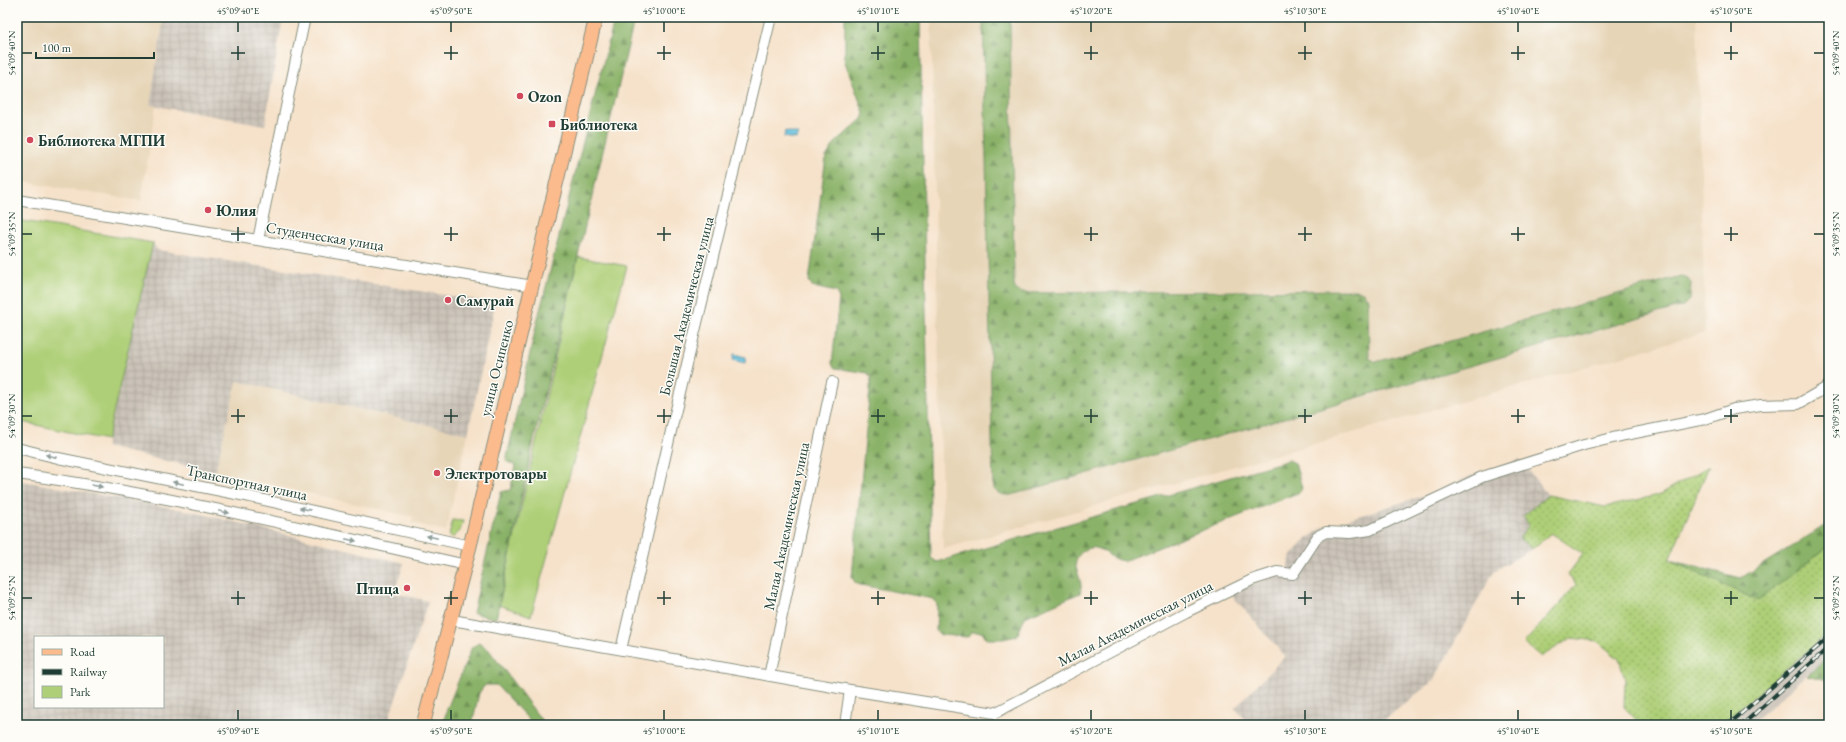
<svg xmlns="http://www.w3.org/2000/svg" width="1846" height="742" font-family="'EB Garamond',serif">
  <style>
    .built { fill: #e7d5b7 }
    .industrial { fill: url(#industrial-grid); fill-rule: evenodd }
    .railway { fill: #cbc3b8 }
    .green { fill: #aecf77; stroke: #668656 }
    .forest { fill: url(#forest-firs); stroke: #54784e }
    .garden { fill: url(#garden-dots); stroke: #668656 }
    .water { fill: url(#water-rules); stroke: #41808b }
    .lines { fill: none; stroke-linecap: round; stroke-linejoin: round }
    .minor-casing { stroke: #8a907f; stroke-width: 12 }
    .major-casing { stroke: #8a907f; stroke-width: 15 }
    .minor { stroke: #fff; stroke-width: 10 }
    .major { stroke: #fbbb8d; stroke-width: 13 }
    .rail-casing { stroke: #1f3d34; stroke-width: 4 }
    .rail { stroke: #fdfcf7; stroke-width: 2.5; stroke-dasharray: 8; stroke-linecap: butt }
    .oneway { fill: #8f9e9a }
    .ticks { fill: none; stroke: #1f3d34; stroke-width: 1.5 }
    .poi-dot { fill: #d1495b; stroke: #fdfcf7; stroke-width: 1.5 }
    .labels { text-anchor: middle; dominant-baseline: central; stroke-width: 3; stroke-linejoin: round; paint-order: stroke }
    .poi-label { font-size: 15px; font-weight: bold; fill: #1f3d34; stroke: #fdfcf7; text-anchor: start }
    .street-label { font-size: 15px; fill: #1f3d34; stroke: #fdfcf7 }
    .neatline { fill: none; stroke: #1f3d34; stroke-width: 1.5 }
    .ticks-label { font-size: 10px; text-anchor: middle; fill: #1f3d34 }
  </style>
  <defs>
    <pattern id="industrial-grid" width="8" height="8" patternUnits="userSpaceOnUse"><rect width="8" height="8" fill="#cbc3b8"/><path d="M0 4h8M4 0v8" fill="none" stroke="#aea89f"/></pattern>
    <pattern id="forest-firs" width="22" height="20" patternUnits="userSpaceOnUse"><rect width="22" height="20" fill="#8ab268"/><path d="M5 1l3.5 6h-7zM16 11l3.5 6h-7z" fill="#709256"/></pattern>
    <pattern id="garden-dots" width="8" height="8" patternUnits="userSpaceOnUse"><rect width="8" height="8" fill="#aecf77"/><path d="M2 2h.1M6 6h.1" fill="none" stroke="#8da962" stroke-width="1.8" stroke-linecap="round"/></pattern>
    <pattern id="water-rules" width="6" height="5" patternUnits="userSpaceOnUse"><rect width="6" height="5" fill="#63c2e2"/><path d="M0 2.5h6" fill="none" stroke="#519fb8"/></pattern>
  </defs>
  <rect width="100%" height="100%" fill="#fdfcf7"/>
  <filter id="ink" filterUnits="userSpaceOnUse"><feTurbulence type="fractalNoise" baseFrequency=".025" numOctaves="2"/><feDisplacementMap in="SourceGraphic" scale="8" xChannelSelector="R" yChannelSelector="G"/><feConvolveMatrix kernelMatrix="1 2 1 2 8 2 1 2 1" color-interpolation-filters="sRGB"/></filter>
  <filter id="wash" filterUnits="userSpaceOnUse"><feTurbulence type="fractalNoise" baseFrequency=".012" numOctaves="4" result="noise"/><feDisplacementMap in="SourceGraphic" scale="16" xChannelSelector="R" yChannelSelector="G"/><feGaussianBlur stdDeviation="0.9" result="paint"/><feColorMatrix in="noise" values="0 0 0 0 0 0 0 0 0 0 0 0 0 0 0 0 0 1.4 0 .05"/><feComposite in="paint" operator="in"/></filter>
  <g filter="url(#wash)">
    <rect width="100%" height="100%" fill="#f6e2ca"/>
    <path class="built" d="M17 17H164L150 105 156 106 141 201 17 181Z
      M931 17H1697L1705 333 943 549Z
      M236 381 468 434 446 531 411 523 413 517 215 472Z"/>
    <path class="industrial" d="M164 17H283L265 125 150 105Z
      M153 243 157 250 495 303 468 434 237 381 215 472 106 447Z
      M1519 459 1548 495 1524 516 1529 525 1519 538 1532 549 1494 571 1434 680 1378 725H1250L1235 708 1285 656 1229 592 1286 573 1291 555 1303 542 1323 527 1432 493 1478 473 1508 464Z
      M17 480 189 511 404 563 394 593 428 601 387 725H17ZM35 637H163V707H35Z"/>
    <path class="railway" d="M1829 632V655L1750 725H1721Z"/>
    <path class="green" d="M17 220 153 243 107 440 17 421Z
      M578 257 627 266 531 616 499 605Z
      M452 520 463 521 460 531 454 537H449Z"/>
    <path class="forest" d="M615 17H635L533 444 496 619 473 613 501 492 510 490 516 466 506 461 536 326Z
      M845 17H920L931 558 937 562 1289 460 1295 463 1302 488 1300 492 1124 561C1110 560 1107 550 1096 548 1092 547 1088 548 1085 550 1064 563 1086 577 1080 593L1025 617 1017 636 1003 639H986L982 632H972L968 637 941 635 936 631 937 604 933 599 856 584 852 577 871 378 868 373 835 368 832 364 839 298 836 292 813 287 809 281 826 157 835 143 862 119 864 113 845 62Z
      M983 17H1010L1014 284 1015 289 1021 293 1356 290 1363 292 1368 299 1369 358 1376 362 1681 276 1688 278 1691 283 1690 299 1683 306 1011 495C1002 495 998 495 993 487Z
      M1829 523V546L1758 601 1669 560 1741 578Z
      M479 643 489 650 545 725H534L496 685H485L479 693 472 725H443L447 709 472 647Z
      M1829 655V680L1807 676Z"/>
    <path class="garden" d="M1709 466 1669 560 1758 601 1829 546V632L1721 725H1641L1624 707 1625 679 1619 659 1597 641 1571 638 1541 657 1524 643 1576 585 1568 574 1583 554 1551 533 1532 549 1519 538 1529 525 1523 516 1548 495 1605 507 1659 495Z"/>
    <path class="water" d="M785 131 798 134 796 139 784 137Z
      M734 354 746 357 745 363 733 360Z"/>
  </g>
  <g filter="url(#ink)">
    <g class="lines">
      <g class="minor-casing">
        <path id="minor" d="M17 200 533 286
          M258 240 305 17
          M17 448 58 458 246 496 470 546
          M17 474C168 494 317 532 466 565
          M452 620 850 690 995 713 1186 612 1252 580 1277 572 1293 574 1318 536 1326 532 1350 533 1370 530 1482 477 1584 445 1625 435 1705 419 1734 409 1761 405 1798 404 1829 386
          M621 650 674 418 771 17
          M769 676 832 382
          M845 725 850 690"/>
      </g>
      <g class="major-casing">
        <path id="major" d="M423 725 470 546 596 17"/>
      </g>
      <use href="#minor" class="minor"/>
      <use href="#major" class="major"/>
      <g class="rail-casing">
        <path id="rail" d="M1728 725 1829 637
          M1742 725 1829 647"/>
      </g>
      <use href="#rail" class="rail"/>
    </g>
    <defs><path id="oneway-solid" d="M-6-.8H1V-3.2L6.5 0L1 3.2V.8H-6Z"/></defs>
    <g class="oneway">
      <use href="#oneway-solid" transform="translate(51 456) rotate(-166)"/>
      <use href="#oneway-solid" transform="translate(178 483) rotate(-168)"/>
      <use href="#oneway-solid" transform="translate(97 486) rotate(10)"/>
      <use href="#oneway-solid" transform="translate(305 509) rotate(-168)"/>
      <use href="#oneway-solid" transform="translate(224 512) rotate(12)"/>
      <use href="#oneway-solid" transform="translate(432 537) rotate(-168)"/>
      <use href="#oneway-solid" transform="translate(351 540) rotate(12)"/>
    </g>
  </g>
  <path class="ticks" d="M238 22V32M451 22V32M664 22V32M878 22V32M1091 22V32M1305 22V32M1518 22V32M1731 22V32M238 46V60M451 46V60M664 46V60M878 46V60M1091 46V60M1305 46V60M1518 46V60M1731 46V60M22 53H32M231 53H245M444 53H458M657 53H671M871 53H885M1084 53H1098M1298 53H1312M1511 53H1525M1724 53H1738M1814 53H1824M238 227V241M451 227V241M664 227V241M878 227V241M1091 227V241M1305 227V241M1518 227V241M1731 227V241M22 234H32M231 234H245M444 234H458M657 234H671M871 234H885M1084 234H1098M1298 234H1312M1511 234H1525M1724 234H1738M1814 234H1824M238 409V423M451 409V423M664 409V423M878 409V423M1091 409V423M1305 409V423M1518 409V423M1731 409V423M22 416H32M231 416H245M444 416H458M657 416H671M871 416H885M1084 416H1098M1298 416H1312M1511 416H1525M1724 416H1738M1814 416H1824M238 591V605M451 591V605M664 591V605M878 591V605M1091 591V605M1305 591V605M1518 591V605M1731 591V605M22 598H32M231 598H245M444 598H458M657 598H671M871 598H885M1084 598H1098M1298 598H1312M1511 598H1525M1724 598H1738M1814 598H1824M238 710V720M451 710V720M664 710V720M878 710V720M1091 710V720M1305 710V720M1518 710V720M1731 710V720"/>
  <g class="poi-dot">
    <circle cx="520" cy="96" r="4"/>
    <rect x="548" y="120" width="8" height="8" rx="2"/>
    <circle cx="30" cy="140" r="4"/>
    <circle cx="208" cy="210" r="4"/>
    <circle cx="448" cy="300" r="4"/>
    <circle cx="437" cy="473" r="4"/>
    <circle cx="407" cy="588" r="4"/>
  </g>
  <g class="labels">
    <g class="poi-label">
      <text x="528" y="96">Ozon</text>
      <text x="560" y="124">Библиотека</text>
      <text x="38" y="140">Библиотека МГПИ</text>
      <text x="216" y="210">Юлия</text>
      <text x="456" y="300">Самурай</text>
      <text x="445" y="473">Электротовары</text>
      <text x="399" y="588" text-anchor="end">Птица</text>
    </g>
    <g class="street-label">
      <text transform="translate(325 236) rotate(9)">Студенческая улица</text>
      <text transform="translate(686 306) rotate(-76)">Большая Академическая улица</text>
      <text transform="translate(496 368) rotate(-76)">улица Осипенко</text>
      <text transform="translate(247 482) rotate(12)">Транспортная улица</text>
      <text transform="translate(786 526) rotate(-78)">Малая Академическая улица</text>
      <text transform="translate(1135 623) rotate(-27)">Малая Академическая улица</text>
    </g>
  </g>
  <rect width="1846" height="742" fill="none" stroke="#fdfcf7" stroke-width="44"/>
  <rect x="34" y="636" width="130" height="72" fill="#fdfcf7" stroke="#a4b0a9"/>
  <rect x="42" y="649" width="20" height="6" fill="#fbbb8d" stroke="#a4b0a9"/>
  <text x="70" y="656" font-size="12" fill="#1f3d34">Road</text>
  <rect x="42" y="669" width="20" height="6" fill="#1f3d34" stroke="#a4b0a9"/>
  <text x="70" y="676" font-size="12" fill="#1f3d34">Railway</text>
  <rect x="42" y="686" width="20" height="12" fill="#aecf77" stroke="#a4b0a9"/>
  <text x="70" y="696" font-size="12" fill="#1f3d34">Park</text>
  <path d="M36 52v6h118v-6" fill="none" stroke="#1f3d34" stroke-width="2"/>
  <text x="42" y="52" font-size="12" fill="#1f3d34" stroke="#fdfcf7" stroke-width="3" paint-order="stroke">100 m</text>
  <rect x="22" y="22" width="1802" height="698" class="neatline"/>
  <g class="ticks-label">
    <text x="238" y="14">45°09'40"E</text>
    <text x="451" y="14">45°09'50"E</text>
    <text x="664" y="14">45°10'00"E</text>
    <text x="878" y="14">45°10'10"E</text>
    <text x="1091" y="14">45°10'20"E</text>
    <text x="1305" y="14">45°10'30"E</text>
    <text x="1518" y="14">45°10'40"E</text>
    <text x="1731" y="14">45°10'50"E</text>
    <text transform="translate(11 53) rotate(-90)" y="4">54°09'40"N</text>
    <text transform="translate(1835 53) rotate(-90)" y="4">54°09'40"N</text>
    <text transform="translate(11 234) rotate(-90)" y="4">54°09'35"N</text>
    <text transform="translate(1835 234) rotate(-90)" y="4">54°09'35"N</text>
    <text transform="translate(11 416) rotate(-90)" y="4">54°09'30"N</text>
    <text transform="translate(1835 416) rotate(-90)" y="4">54°09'30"N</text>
    <text transform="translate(11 598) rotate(-90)" y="4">54°09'25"N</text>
    <text transform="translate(1835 598) rotate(-90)" y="4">54°09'25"N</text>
    <text x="238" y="734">45°09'40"E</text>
    <text x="451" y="734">45°09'50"E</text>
    <text x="664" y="734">45°10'00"E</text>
    <text x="878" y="734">45°10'10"E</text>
    <text x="1091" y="734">45°10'20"E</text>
    <text x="1305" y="734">45°10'30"E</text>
    <text x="1518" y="734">45°10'40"E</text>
    <text x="1731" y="734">45°10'50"E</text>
  </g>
</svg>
